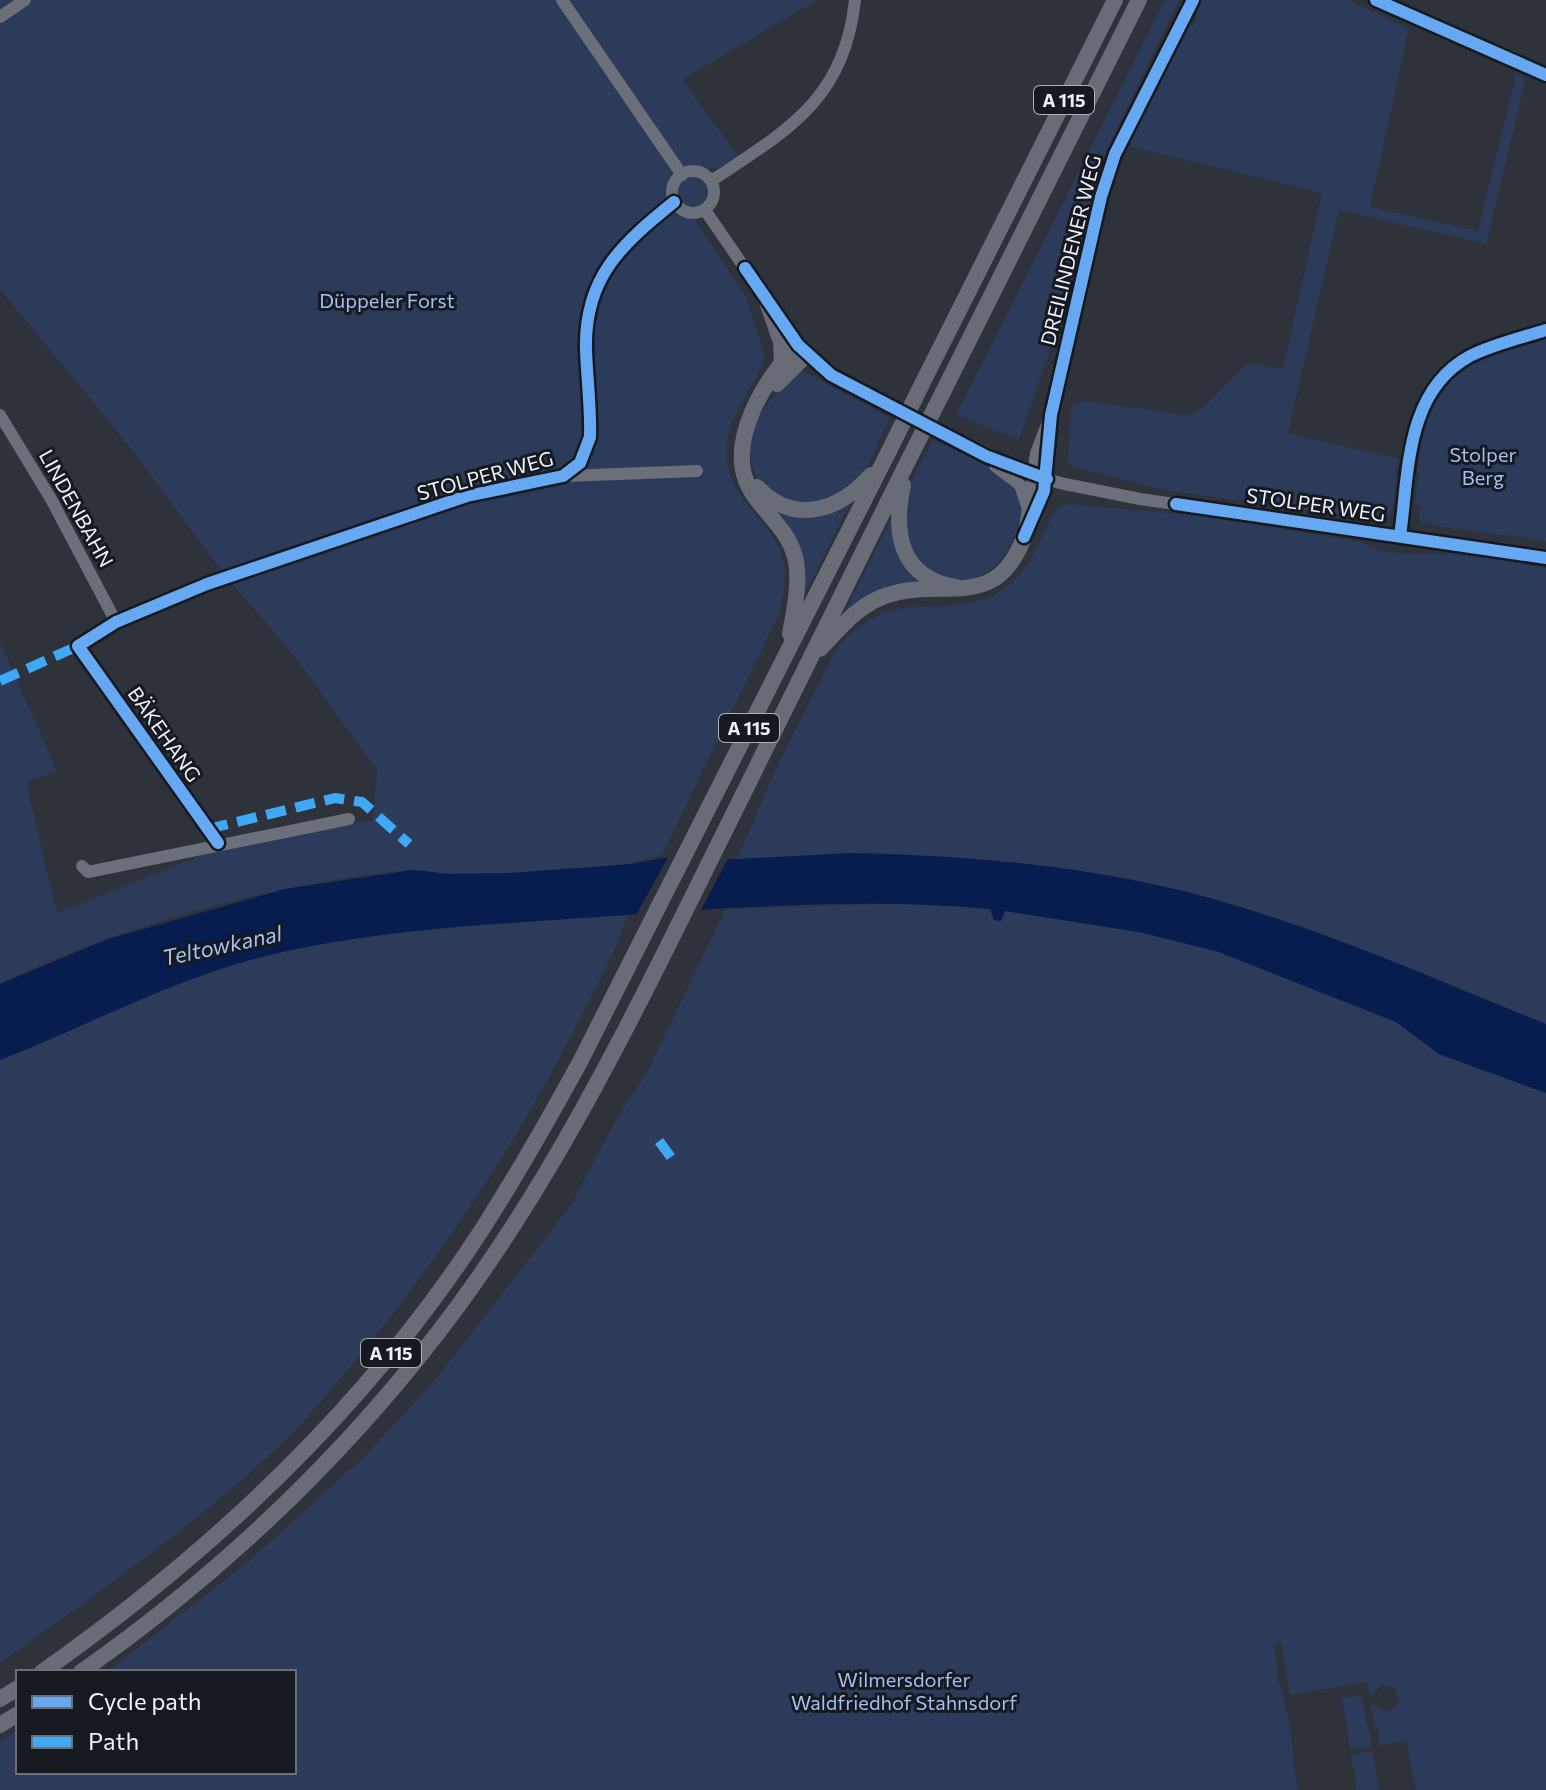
<svg xmlns="http://www.w3.org/2000/svg" width="1546" height="1790" font-family="Commissioner,sans-serif">
  <style>
    .green { fill: #2b3b59 }
    .water { fill: #071c4f }
    .pier { fill: #2e323b }
    .lines { fill: none; stroke-linecap: round; stroke-linejoin: round }
    .minor { stroke: #6a6f79; stroke-width: 12 }
    .highway { stroke: #676c76; stroke-width: 16 }
    .highway-bridge { stroke: #676c76; stroke-width: 16 }
    .quiet { stroke: #3fa9f5; stroke-width: 10; stroke-dasharray: 20 10; stroke-linecap: butt }
    .cycleway-casing { stroke: #161920; stroke-width: 17 }
    .cycleway { stroke: #66a8f1; stroke-width: 12 }
    .labels { text-anchor: middle; dominant-baseline: central; stroke-width: 6; stroke-linejoin: round; paint-order: stroke }
    .shield { fill: #161920; stroke: #abb0b9; stroke-width: 2 }
    .shield-label { font-size: 18px; font-weight: bold; fill: #ebf1fb }
    .street-label { font-size: 20px; fill: #ebf1fb; stroke: #161920 }
    .park-label { font-size: 20px; fill: #a3bff4; stroke: #161920 }
    .water-label { font-size: 22px; font-style: italic; fill: #a5c1f6; stroke: #161920 }
  </style>
  <rect width="100%" height="100%" fill="#2e323b"/>
  <path class="green" d="M0 0H817L682 80 738 156C702 181 706 161 672 169L666 204 675 214 694 218 746 297 765 357C755 386 731 411 727 442 722 499 767 511 782 557 788 575 784 594 780 612L662 855C596 875 519 874 451 874 437 874 422 869 409 870 270 884 125 924 0 984V642L57 771 26 782 57 913 217 849 373 820 377 770 295 657 221 570 129 446 0 289Z
    M1165 0H1179L1106 152 1083 225 1060 320 1019 440 956 415Z
    M1202 0H1347L1409 28 1370 207 1478 231 1516 74 1526 78 1486 244 1339 210 1288 433 1398 459 1393 509 1389 517 1380 520 1163 490 1074 467 1068 461 1071 407 1086 401 1185 415 1202 408 1248 363 1283 369 1322 193 1132 147 1130 141 1190 25 1193 26Z
    M678 192a16 16 0 1 1 32 0a16 16 0 1 1-32 0Z
    M1546 338V541L1435 526 1427 521 1424 525 1419 518 1421 506 1415 504C1418 486 1417 467 1421 448 1435 369 1477 359 1546 338Z
    M800 369 890 418C879 439 870 471 851 487 815 516 751 503 750 451 749 419 778 389 800 369Z
    M933 440C957 450 1008 472 1020 496 1025 505 1021 517 1018 526 995 612 896 589 905 502 908 481 924 459 933 440Z
    M854 495 801 602 802 581 764 498 781 508Z
    M1067 504 1202 516 1361 542C1387 558 1424 553 1453 554 1484 555 1516 563 1546 568V1024C1445 984 1345 939 1241 907 1076 857 908 850 737 859L778 764 837 648C899 576 951 630 1009 585 1033 566 1042 533 1057 508Z
    M892 517 932 582 843 616Z
    M910 903 990 909 994 920 1001 921 1004 911 1139 932 1219 952 1396 1022 1439 1054 1546 1093V1790H1416L1406 1741 1378 1745V1727H1375L1370 1702 1381 1710H1392L1399 1702 1395 1688 1381 1685 1370 1698 1367 1682 1290 1695 1281 1642 1274 1644 1279 1674 1276 1679C1289 1692 1294 1769 1298 1790H0V1741L18 1730V1772H294V1672H107L248 1562 365 1456 435 1380 571 1205 617 1118 649 1069 725 909Z
    M628 915C614 956 593 993 574 1030 517 1142 448 1246 369 1344 340 1379 311 1416 277 1448 192 1528 95 1595 0 1663V1060C85 1027 165 982 254 959 376 928 502 924 628 915Z
    M1361 1695 1372 1746 1350 1749 1342 1698Z
    M1373 1751 1379 1790H1357L1351 1755Z"/>
  <path class="water" d="M852 853C983 856 1114 868 1240 907 1344 938 1445 984 1546 1024V1093L1439 1054 1396 1022 1219 952 1139 932 1005 911 1001 921 994 920 990 909C859 897 727 908 596 917 481 925 366 930 254 959 165 983 85 1027 0 1060V984L108 939 285 889 413 870 449 874 509 873 632 864 662 858 737 859Z"/>
  <path class="pier" d="M731 853 699 914 634 919 670 854Z"/>
  <g class="lines">
    <path class="minor" d="M562 0 682 175
      M1376 0 1546 75
      M0 17 25 0
      M672 192a21 21 0 1 1 42 0a21 21 0 1 1-42 0Z
      M711 181C788 130 844 100 855 0
      M705 210 794 340 816 364 872 397 1025 472 1060 483 1140 499 1546 558
      M0 415 51 499 116 622
      M995 466 1020 485 1027 506
      M565 476 697 471
      M1025 528 1036 453 1048 422
      M1400 536C1409 472 1405 391 1470 356 1494 344 1521 338 1546 330
      M1024 537 1044 491 1051 415 1101 197 1115 154 1193 0
      M218 843 78 646 116 622 207 584 467 496 563 476 580 463 590 437C591 408 587 379 586 350 584 277 622 244 674 202
      M82 866 88 872 349 819"/>
    <path class="highway" d="M766 299 781 342 782 363
      M777 384 806 355
      M922 384 1115 0
      M942 394 1139 0
      M903 485C893 532 899 577 955 587
      M757 487C794 526 839 511 871 475
      M790 634C794 611 800 585 796 561 790 530 764 514 750 489 724 444 766 376 798 345
      M820 649C840 628 860 603 888 595 944 577 996 613 1024 537
      M42 1672C214 1551 368 1406 483 1228 518 1173 550 1117 581 1060L889 451
      M81 1672C215 1578 337 1463 437 1334 547 1192 627 1029 706 869 774 733 841 597 908 461
      M0 1699 18 1688
      M0 1725 18 1714"/>
    <path class="highway-bridge" d="M889 451 922 384
      M908 461 942 394"/>
    <path class="quiet" d="M0 681 78 646
      M208 829 335 798 362 802 409 844
      M659 1141 673 1160"/>
    <g class="cycleway-casing">
      <path id="cycleway" d="M1376 0 1546 75
        M745 268 798 345 831 375 986 456 1047 479
        M1176 504 1546 558
        M1400 536C1409 472 1405 391 1470 356 1494 344 1521 338 1546 330
        M1024 537 1044 491 1051 415 1101 197 1115 154 1193 0
        M218 843 78 646 116 622 207 584 467 496 563 476 580 463 590 437C591 408 587 379 586 350 584 277 622 244 674 202"/>
    </g>
    <use href="#cycleway" class="cycleway"/>
  </g>
  <g class="labels">
    <g class="shield">
      <rect x="1034" y="86" width="60" height="28" rx="6"/>
      <rect x="719" y="714" width="60" height="28" rx="6"/>
      <rect x="361" y="1339" width="60" height="28" rx="6"/>
    </g>
    <g class="shield-label">
      <text x="1064" y="100">A 115</text>
      <text x="749" y="728">A 115</text>
      <text x="391" y="1353">A 115</text>
    </g>
    <g class="street-label">
      <text transform="translate(1070 250) rotate(-76)">DREILINDENER WEG</text>
      <text transform="translate(485 475) rotate(-15)">STOLPER WEG</text>
      <text transform="translate(1316 504) rotate(8)">STOLPER WEG</text>
      <text transform="translate(77 508) rotate(61)">LINDENBAHN</text>
      <text transform="translate(165 734) rotate(55)">BÄKEHANG</text>
    </g>
    <g class="park-label">
      <text x="387" y="300">Düppeler Forst</text>
      <text x="1483" y="454">Stolper<tspan x="1483" dy="23">Berg</tspan></text>
      <text x="904" y="1679">Wilmersdorfer<tspan x="904" dy="23">Waldfriedhof Stahnsdorf</tspan></text>
    </g>
    <g class="water-label">
      <text transform="translate(222 945) rotate(-12)">Teltowkanal</text>
    </g>
  </g>
  <rect x="16" y="1670" width="280" height="104" fill="#161920" stroke="#6b6f78" stroke-width="2"/>
  <rect x="32" y="1696" width="40" height="12" fill="#66a8f1" stroke="#6b6f78" stroke-width="2"/>
  <text x="88" y="1710" font-size="24" fill="#ebf1fb">Cycle path</text>
  <rect x="32" y="1736" width="40" height="12" fill="#3fa9f5" stroke="#6b6f78" stroke-width="2"/>
  <text x="88" y="1750" font-size="24" fill="#ebf1fb">Path</text>
</svg>
